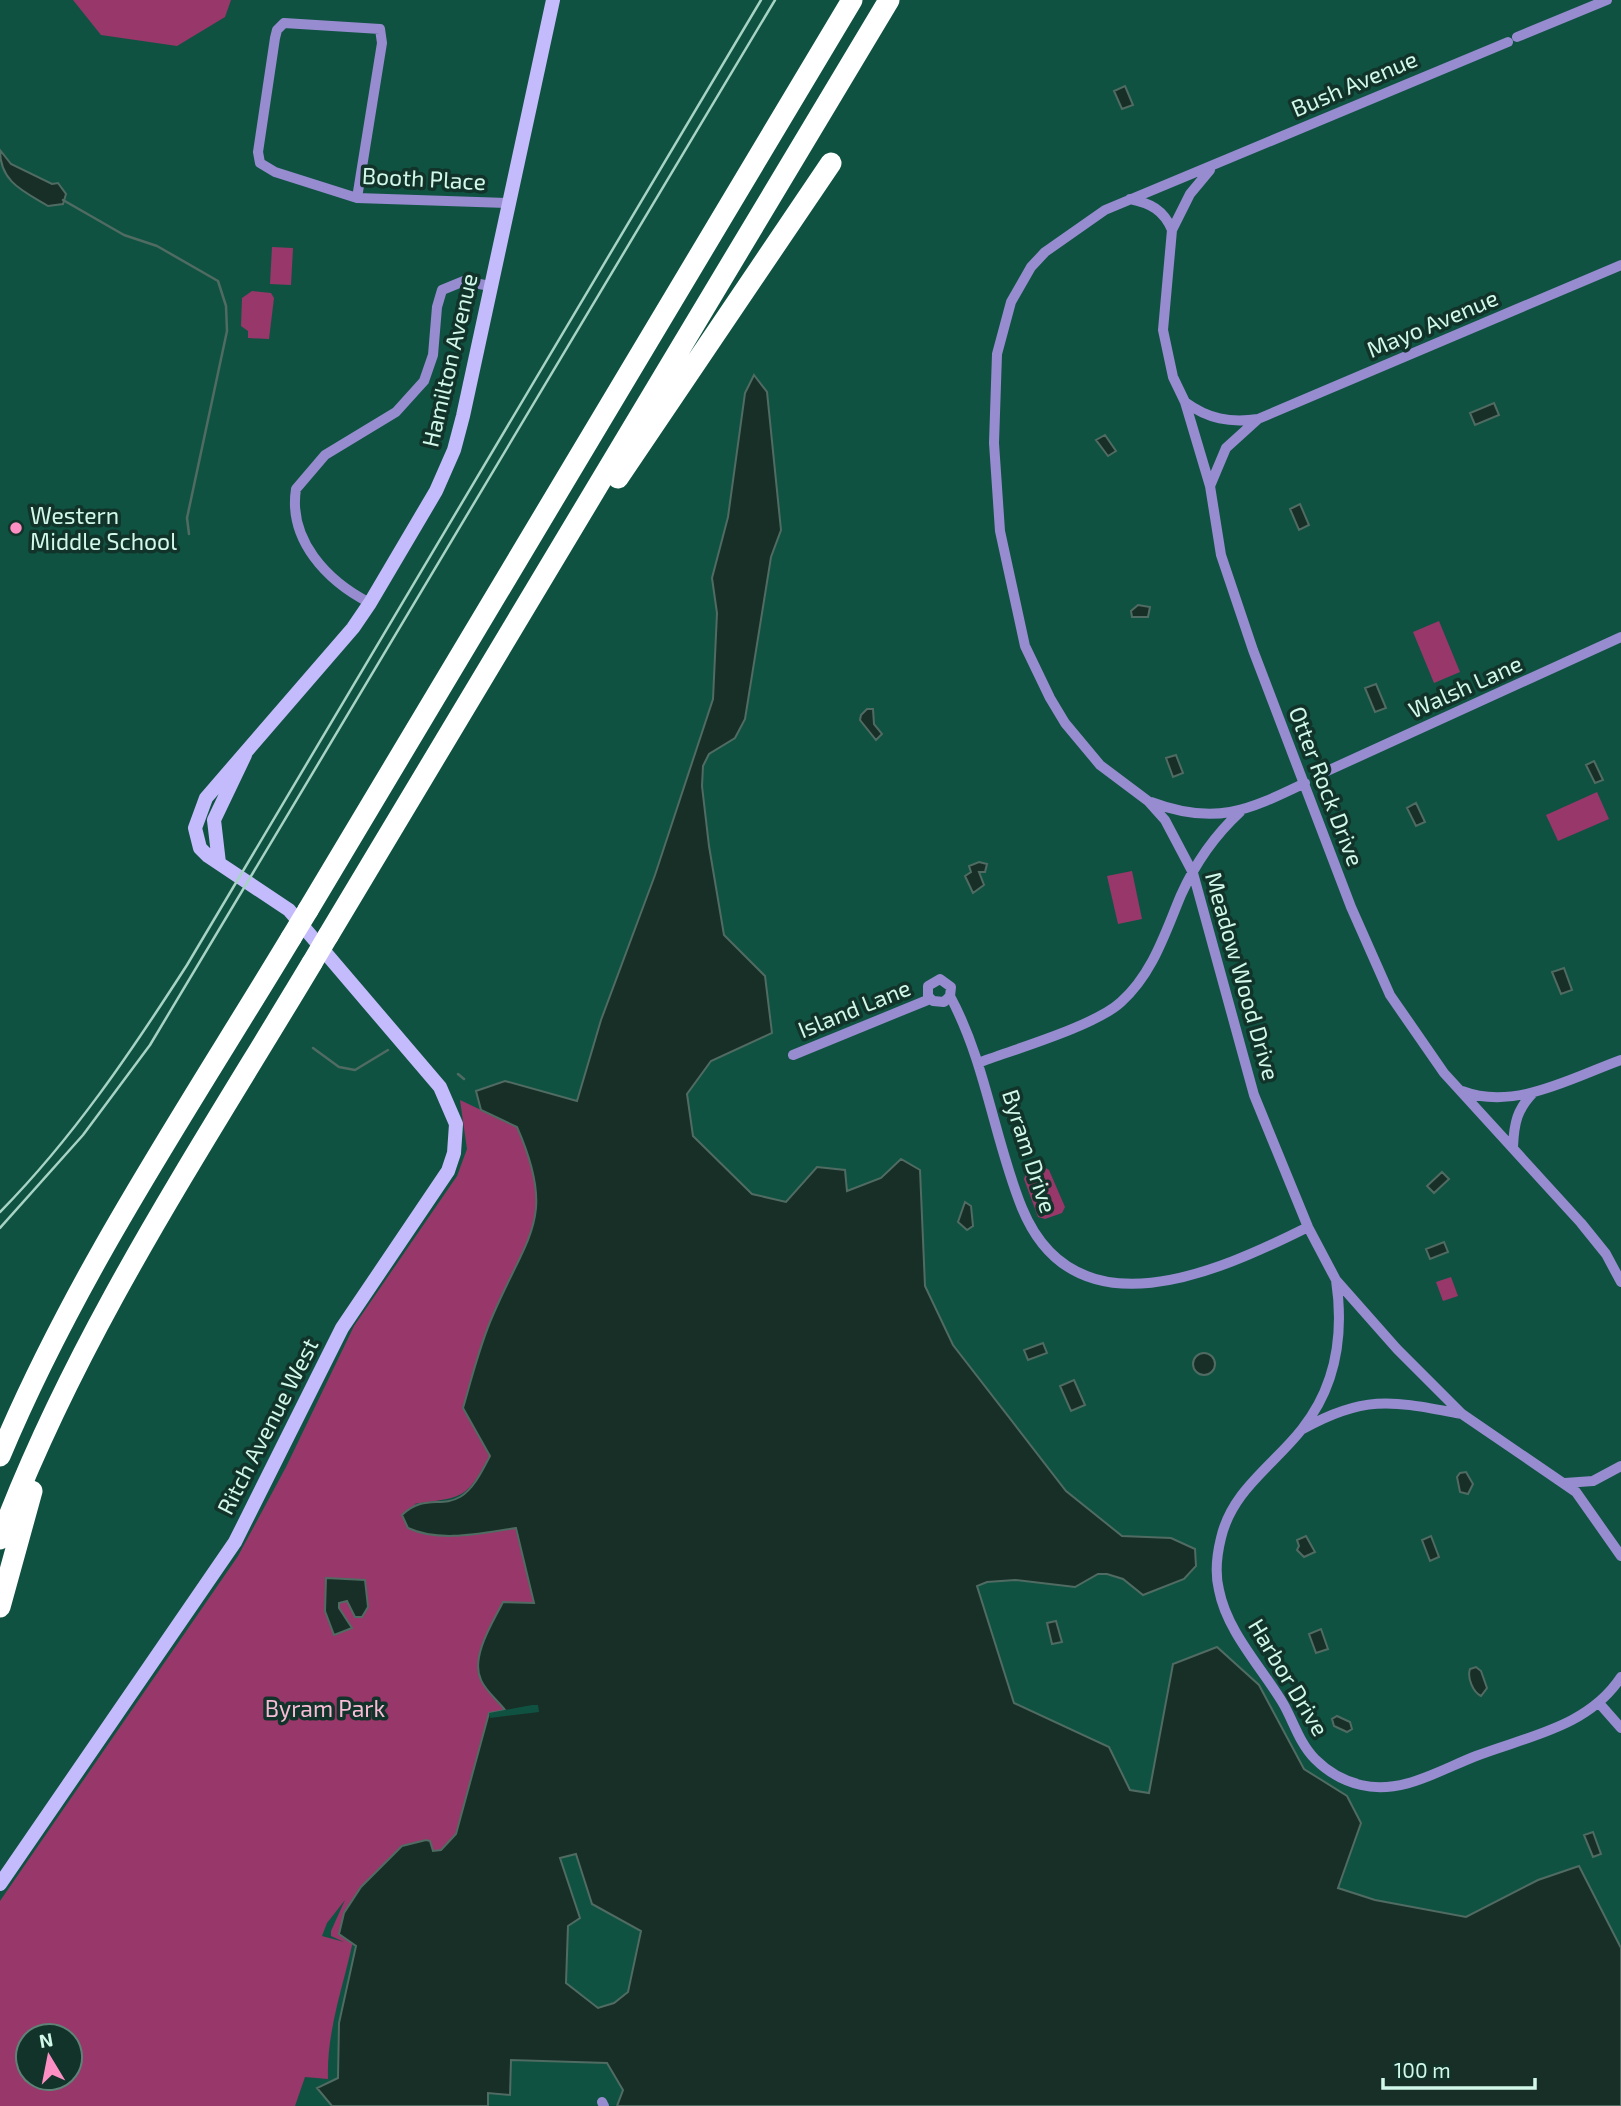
<svg xmlns="http://www.w3.org/2000/svg" width="1621" height="2106" font-family="'Exo 2',sans-serif">
<rect width="100%" height="100%" fill="#105241"/>
<path fill="#98376a" fill-rule="evenodd" d="M 73,0 L 231,0 L 225,17 L 177,46 L 101,35 Z
M 272,247 L 293,248 L 291,285 L 270,284 Z
M 252,291 L 271,293 L 274,298 L 269,339 L 248,338 L 248,331 L 241,326 L 242,298 Z
M 1439,621 L 1460,672 L 1434,683 L 1413,632 Z
M 1597,792 L 1609,819 L 1558,841 L 1546,815 Z
M 1132,871 L 1142,919 L 1118,924 L 1107,876 Z
M 460,1100 L 517,1127 C 557,1218 528,1233 493,1314 C 480,1344 472,1377 463,1407 L 490,1455 C 466,1501 462,1497 414,1504 L 486,1533 L 516,1528 L 534,1603 L 506,1710 L 489,1714 L 456,1834 L 441,1850 L 433,1851 L 430,1841 L 426,1840 L 430,1861 L 537,1788 L 358,1912 C 351,1969 326,2021 328,2079 L 305,2077 L 295,2106 L 0,2106 L 0,1901 L 238,1556 L 286,1467 L 354,1326 L 457,1176 L 467,1149 ZM 345,1900 L 331,1931 L 331,1936 L 344,1942 L 322,1936 L 327,1923 ZM 28,2036 L 70,2036 L 70,2078 L 28,2078 Z
M 1044,1167 L 1049,1170 L 1065,1207 L 1062,1213 L 1045,1219 L 1038,1217 L 1024,1179 L 1026,1174 Z
M 1451,1277 L 1458,1296 L 1443,1301 L 1436,1282 Z"/>
<path fill="#182f28" stroke="#506b62" stroke-width="2" fill-rule="evenodd" d="M 1125,86 L 1133,105 L 1122,109 L 1114,91 Z
M 0,150 L 11,164 L 52,184 L 58,183 L 66,194 L 63,204 L 48,206 C 23,191 0,182 0,150 Z
M 754,375 L 767,392 L 781,530 L 771,557 L 745,719 L 735,738 L 709,754 L 703,766 L 702,786 L 709,846 L 724,935 L 765,976 L 772,1033 L 711,1061 L 687,1094 L 693,1136 L 752,1194 L 786,1202 L 817,1167 L 845,1170 L 847,1191 L 881,1178 L 901,1159 L 920,1170 L 925,1286 L 953,1345 L 1066,1491 L 1122,1536 L 1171,1538 L 1195,1549 L 1196,1566 L 1184,1579 L 1143,1595 L 1123,1579 L 1107,1574 L 1098,1574 L 1075,1587 L 1015,1580 L 987,1582 L 977,1586 L 1014,1703 L 1109,1747 L 1130,1790 L 1149,1793 L 1173,1664 L 1217,1647 L 1259,1685 L 1304,1769 L 1347,1796 L 1361,1823 L 1338,1888 L 1375,1900 L 1466,1917 L 1538,1880 L 1579,1866 L 1621,1948 L 1621,2106 L 617,2106 L 623,2090 L 607,2063 L 511,2060 L 510,2095 L 488,2093 L 488,2106 L 332,2106 L 317,2088 L 338,2078 L 339,2023 L 356,1946 L 339,1934 L 344,1913 L 361,1887 L 402,1846 L 426,1840 L 430,1841 L 433,1851 L 441,1850 L 456,1834 L 489,1713 L 505,1710 C 498,1701 485,1690 481,1680 C 470,1657 493,1622 503,1602 L 534,1603 L 516,1528 C 482,1533 440,1543 408,1528 L 402,1515 C 424,1494 441,1508 460,1497 C 474,1489 483,1469 490,1456 L 463,1408 C 472,1377 480,1344 493,1315 C 528,1233 557,1218 517,1127 L 481,1110 L 476,1091 L 505,1081 L 577,1101 L 601,1020 L 655,875 L 713,699 L 717,613 L 712,578 L 728,517 L 745,393 ZM 576,1854 L 592,1904 L 641,1931 L 628,1992 L 614,2003 L 598,2008 L 566,1983 L 568,1926 L 580,1918 L 560,1858 Z
M 1494,403 L 1499,415 L 1475,425 L 1470,413 Z
M 1105,435 L 1116,451 L 1108,456 L 1096,440 Z
M 1300,504 L 1309,525 L 1299,530 L 1290,509 Z
M 1138,605 L 1150,607 L 1148,617 L 1132,617 L 1131,611 Z
M 1376,684 L 1386,708 L 1375,712 L 1365,688 Z
M 867,709 L 873,709 L 874,724 L 882,734 L 876,740 L 860,720 L 861,715 Z
M 1176,755 L 1183,773 L 1173,777 L 1166,758 Z
M 1594,761 L 1603,780 L 1595,783 L 1586,765 Z
M 1416,803 L 1425,822 L 1416,826 L 1407,808 Z
M 979,862 L 987,864 L 985,872 L 979,872 L 984,885 L 973,893 L 965,876 L 971,872 L 969,866 Z
M 1564,968 L 1572,990 L 1561,994 L 1552,972 Z
M 1442,1172 L 1449,1179 L 1434,1193 L 1427,1186 Z
M 965,1202 L 971,1206 L 973,1226 L 967,1230 L 958,1222 Z
M 1444,1242 L 1448,1252 L 1430,1259 L 1426,1249 Z
M 1043,1343 L 1047,1353 L 1028,1360 L 1024,1350 Z
M1193 1364a11 11 0 1 1 22 0a11 11 0 1 1-22 0Z
M 1074,1380 L 1085,1405 L 1071,1411 L 1060,1386 Z
M 1466,1472 L 1473,1484 L 1468,1494 L 1460,1492 L 1457,1477 L 1460,1473 Z
M 1306,1536 L 1315,1552 L 1304,1557 L 1297,1550 L 1299,1546 L 1297,1540 Z
M 1431,1536 L 1439,1557 L 1430,1561 L 1422,1540 Z
M 326,1578 L 365,1580 L 368,1607 L 362,1617 L 355,1617 L 347,1601 L 339,1603 L 339,1608 L 352,1628 L 334,1635 L 325,1611 Z
M 1056,1621 L 1062,1642 L 1052,1644 L 1047,1623 Z
M 1321,1629 L 1328,1649 L 1316,1653 L 1309,1634 Z
M 1476,1667 L 1481,1671 L 1487,1688 L 1481,1696 C 1473,1692 1467,1678 1470,1669 Z
M 1337,1716 L 1350,1722 L 1352,1729 L 1347,1732 L 1334,1726 L 1332,1719 Z
M 1593,1832 L 1601,1854 L 1593,1857 L 1584,1835 Z"/>
<path fill="#105241" d="M 532,1705 L 538,1705 L 539,1712 L 490,1718 L 489,1713 Z"/>
<g fill="none" stroke-linecap="round" stroke-linejoin="round">
<path stroke="#506b62" stroke-width="2.5" d="M 63,200 L 124,235 L 157,246 L 218,281 L 226,306 L 227,331 L 187,518 L 189,534
M 313,1048 L 339,1067 L 355,1070 L 388,1050
M 458,1074 L 464,1079"/>
<path stroke="#978cd0" stroke-width="10" d="M 1517,37 L 1607,0
M 1508,42 L 1105,210 L 1045,252 L 1031,267 L 1011,302 L 997,354 L 994,443 L 1000,531 L 1025,646 L 1050,698 L 1065,723 L 1100,765 L 1148,801 L 1165,820 L 1193,873 L 1254,1095 L 1308,1227 L 1336,1280 L 1397,1349 L 1462,1414 L 1576,1492 L 1621,1556
M 1210,170 L 1190,194 L 1172,230 L 1163,330 L 1173,377 L 1185,402 L 1210,486 L 1221,555 L 1253,650 L 1351,907 L 1390,995 L 1444,1073 L 1581,1223 L 1606,1254 L 1621,1282
M 357,198 L 382,43 L 380,29 L 284,23 L 277,30 L 275,38 L 258,152 L 260,163 L 275,172 L 357,198 L 507,203
M 1130,199 C 1150,203 1164,210 1172,230
M 1185,402 C 1208,419 1230,423 1258,419 L 1621,265
M 1210,486 L 1226,448 L 1258,419
M 370,603 C 327,581 288,540 296,489 L 325,455 L 396,412 L 424,381 L 433,355 L 437,307 L 442,290 L 464,281 L 490,286
M 1325,772 L 1621,637
M 1151,802 C 1215,826 1247,811 1305,783
M 950,996 L 944,1002 L 933,1001 L 928,996 L 928,986 L 940,979 L 951,987 L 950,996 C 986,1063 994,1139 1022,1208 C 1075,1337 1218,1272 1308,1227
M 793,1055 L 930,999
M 978,1063 C 1015,1049 1095,1026 1121,1002 C 1153,973 1165,933 1181,895 C 1195,864 1215,835 1240,812
M 1462,1091 C 1515,1111 1571,1078 1621,1060
M 1513,1147 C 1514,1123 1517,1109 1534,1092
M 1336,1280 C 1344,1333 1337,1385 1302,1429 C 1274,1465 1232,1490 1221,1538 C 1217,1554 1215,1574 1219,1590 C 1227,1632 1263,1669 1284,1705 C 1294,1723 1300,1744 1315,1759 C 1327,1771 1344,1781 1361,1785 C 1401,1795 1440,1770 1476,1756 C 1528,1736 1588,1727 1621,1677
M 1303,1429 C 1367,1393 1396,1402 1462,1414
M 1565,1483 L 1593,1481 L 1621,1466
M 1599,1703 L 1621,1728
M 602,2102 L 604,2106"/>
<path stroke="#c4bbfc" stroke-width="14" d="M 219,863 L 214,820 L 245,755
M 0,1884 L 235,1542 L 342,1328 L 448,1171 L 454,1153 L 456,1124 L 440,1087 L 289,910 L 208,856 L 200,848 L 195,828 L 206,798 L 353,628 L 370,603 L 436,491 L 454,450 L 463,416 L 553,0"/>
<path stroke="#fff" stroke-width="21" d="M 618,478 L 831,163
M 308,910 L 852,0
M 328,936 L 889,0
M 0,1456 C 76,1274 189,1107 291,938
M 0,1539 C 77,1334 200,1150 312,963
M 0,1607 L 32,1491"/>
<path stroke="#a6d3c4" stroke-width="2.5" d="M 0,1212 C 73,1138 131,1052 187,965 L 761,0
M 0,1228 L 83,1135 L 150,1045 L 775,0"/>
<path stroke="#fff" stroke-width="21" d="M 291,938 L 308,910
M 312,963 L 328,936"/>
</g>
<circle fill="#fc8fc3" stroke="#113329" stroke-width="2.5" cx="16" cy="528" r="7"/>
<g text-anchor="middle" dominant-baseline="central" stroke-width="7" stroke-linejoin="round" paint-order="stroke">
<g font-size="23" fill="#d2f8ea" stroke="#113329">
<text transform="translate(1354 83) rotate(-23)">Bush Avenue</text>
<text transform="translate(424 178) rotate(3)">Booth Place</text>
<text transform="translate(1432 323) rotate(-23)">Mayo Avenue</text>
<text transform="translate(449 360) rotate(-77)">Hamilton Avenue</text>
<text transform="translate(1465 686) rotate(-24)">Walsh Lane</text>
<text transform="translate(1327 786) rotate(69)">Otter Rock Drive</text>
<text transform="translate(1243 976) rotate(74)">Meadow Wood Drive</text>
<text transform="translate(854 1008) rotate(-22)">Island Lane</text>
<text transform="translate(1030 1151) rotate(72)">Byram Drive</text>
<text transform="translate(267 1426) rotate(-63)">Ritch Avenue West</text>
<text transform="translate(1289 1677) rotate(59)">Harbor Drive</text>
</g>
<g font-size="23" fill="#d2f8ea" stroke="#113329" text-anchor="start">
<text x="30" y="515">Western<tspan x="30" dy="26">Middle School</tspan></text>
</g>
<g font-size="23" fill="#f8bcd7" stroke="#113329">
<text x="325" y="1708">Byram Park</text>
</g>
</g>
<g transform="translate(49 2057) rotate(350)"><circle r="33" fill="#113329" stroke="#5e8276" stroke-width="2"/>
<path d="M0-5L12 26L0 18L-12 26Z" fill="#fc8fc3"/>
<text y="-10" font-size="19" font-weight="bold" text-anchor="middle" fill="#d2f8ea">N</text>
</g>
<path d="M1383 2078v10h152v-10" fill="none" stroke="#d2f8ea" stroke-width="3.5"/>
<text x="1394" y="2078" font-size="21" fill="#d2f8ea" stroke="#113329" stroke-width="5" paint-order="stroke">100 m</text>
</svg>
